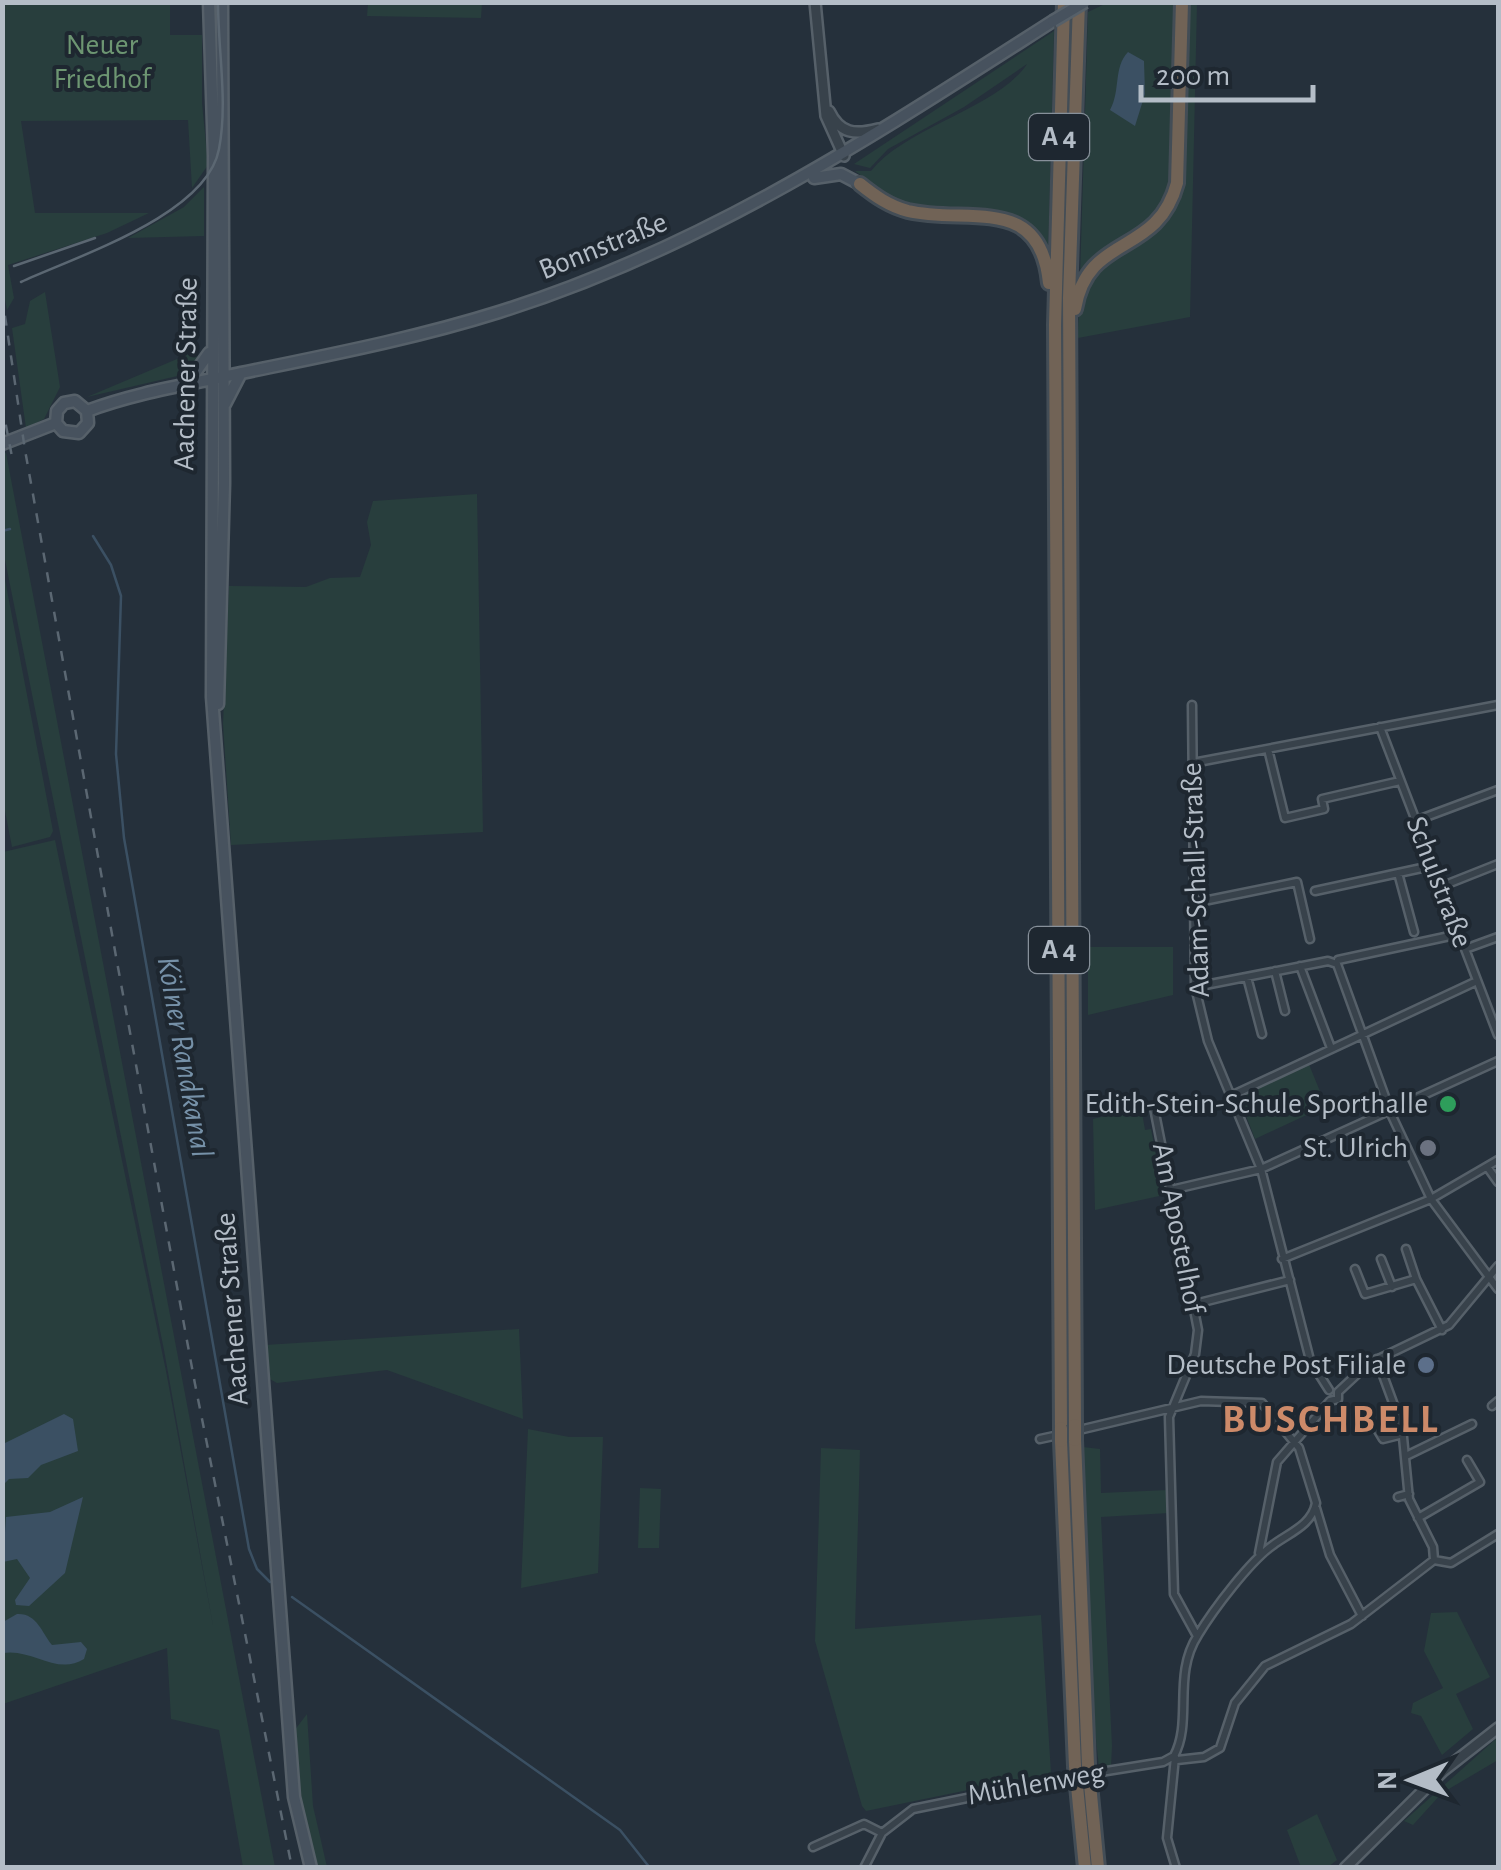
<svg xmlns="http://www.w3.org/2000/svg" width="1501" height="1870" font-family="'Alegreya Sans',sans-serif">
<rect width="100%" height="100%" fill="#25303b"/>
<path fill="#283e3d" d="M 3,2 L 170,3 L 170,35 L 202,35 L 202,103 L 208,165 L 192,188 L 188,120 L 21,121 L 35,213 L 149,213 L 107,233 L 8,265 L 14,298 L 7,310 L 2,285 Z
M 368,3 L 482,3 L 481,18 L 367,16 Z
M 1107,3 L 1177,3 L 1175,178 L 1164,212 L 1080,278 L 1088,12 Z
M 1185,3 L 1197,3 L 1190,317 L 1078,338 C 1078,318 1080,285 1094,268 C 1121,239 1160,249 1178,197 Z
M 1054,31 L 1048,259 L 1027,228 L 907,208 L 855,171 L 871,171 C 906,127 998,108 1027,64 L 964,107 L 888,149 L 870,168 L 854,164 Z
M 204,187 L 204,236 L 128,238 L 184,207 Z
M 45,292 L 60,387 L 44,419 L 26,428 L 12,328 L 25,324 L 30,301 Z
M 196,351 L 198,363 L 186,374 L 87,397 Z
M 6,453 L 275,1867 L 243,1867 L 219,1730 L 171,1719 L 167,1648 L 3,1704 L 3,852 L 55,840 L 166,1371 L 214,1631 L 164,1350 L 3,550 L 2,454 Z
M 477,494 L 483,832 L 231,845 L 223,724 L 229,586 L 306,587 L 330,578 L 360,577 L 371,545 L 367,522 L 373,501 Z
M 2,564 L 53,831 L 50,837 L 12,847 L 2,796 Z
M 1088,947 L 1173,947 L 1173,995 L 1088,1015 Z
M 1308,1062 L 1326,1106 L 1255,1139 L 1238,1095 Z
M 1141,1107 L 1145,1130 L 1151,1129 L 1164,1195 L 1095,1210 L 1093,1119 Z
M 519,1329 L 523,1419 L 387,1370 L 277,1383 L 268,1378 L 265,1345 Z
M 528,1429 L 569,1437 L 603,1437 L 598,1573 L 521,1588 Z
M 1083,1447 L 1100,1449 L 1101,1493 L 1168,1490 L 1169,1513 L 1101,1517 L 1112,1746 L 1111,1766 L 1099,1768 L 1091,1692 Z
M 821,1448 L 860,1450 L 855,1629 L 1041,1615 L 1051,1773 L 866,1811 L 862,1806 L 815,1641 Z
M 640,1488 L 661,1489 L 659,1548 L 638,1548 Z
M 1457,1612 L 1490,1677 L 1456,1694 L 1473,1729 L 1442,1755 L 1421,1716 L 1411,1713 L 1413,1703 L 1443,1688 L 1424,1651 L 1431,1613 Z
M 307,1714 L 313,1806 L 327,1867 L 315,1867 L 301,1817 L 294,1731 Z
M 1498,1737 L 1498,1760 L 1442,1793 L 1413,1825 L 1404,1821 Z
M 1317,1814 L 1337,1860 L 1328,1867 L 1301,1867 L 1287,1830 Z"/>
<path fill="#3b5063" d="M 1128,52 L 1144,61 L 1145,94 L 1135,126 L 1110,110 C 1121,90 1113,68 1128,52 Z
M 64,1414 L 73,1419 L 78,1451 L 41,1465 L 28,1478 L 9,1479 L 3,1485 L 3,1444 Z
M 83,1497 L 65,1573 L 29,1606 L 16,1605 L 15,1600 L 30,1578 L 17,1559 L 3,1562 L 6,1517 L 50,1512 Z
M 17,1614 C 37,1613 42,1633 52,1645 L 81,1642 L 87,1649 L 84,1659 C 57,1676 32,1648 3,1653 L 3,1622 Z"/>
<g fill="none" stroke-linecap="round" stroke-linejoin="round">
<path stroke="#3b5063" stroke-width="2.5" d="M 2,531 L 10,529
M 93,536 L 111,565 L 121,596 L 116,754 L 124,838 L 249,1549 L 257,1569 L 270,1582
M 292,1597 L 620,1830 L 650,1868"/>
<g stroke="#566069" stroke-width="11">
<path id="minor" d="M 1192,705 L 1195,987 L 1208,1041 L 1261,1169 L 1310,1360 L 1329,1390
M 1380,727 L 1498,1035
M 1268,749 L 1285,818 L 1324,809 L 1322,799 L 1400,781
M 1193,763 L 1498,705
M 1415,821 L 1498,790
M 1398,873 L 1414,932
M 1440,887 L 1498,864
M 1315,891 L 1431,866
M 1194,903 L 1297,882 L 1310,939
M 1465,949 L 1498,937
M 1338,960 L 1459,934
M 1300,966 L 1331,1048
M 1275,971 L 1285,1011
M 1247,977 L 1262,1034
M 1195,987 L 1328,961 L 1337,964 L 1392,1116 L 1431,1199 L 1498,1289
M 1233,1095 L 1477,981
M 1154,1108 L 1198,1330 L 1195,1354 L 1169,1417 L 1174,1594 L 1197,1636
M 1488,1168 L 1498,1182
M 1171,1190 L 1261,1169 L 1498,1061
M 1406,1249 L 1416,1279
M 1282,1259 L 1431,1199 L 1498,1160
M 1381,1259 L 1392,1287
M 1355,1269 L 1365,1294 L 1416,1279 L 1442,1330
M 1195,1304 L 1290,1280
M 1492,1406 L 1498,1401
M 1377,1429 L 1383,1439 L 1403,1434
M 1075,1431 L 1201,1401 L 1262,1403 L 1299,1448 L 1316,1503 C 1312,1525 1289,1533 1273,1545 C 1250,1561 1213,1610 1198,1635 C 1172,1675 1193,1721 1174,1756 L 1163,1762 L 1088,1774
M 1040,1439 L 1063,1434
M 1406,1456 L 1472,1424
M 1398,1497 L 1409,1494
M 1316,1508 L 1330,1555 L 1362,1616
M 1418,1518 L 1480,1482 L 1467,1460
M 1259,1553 L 1277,1462 L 1330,1401 L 1338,1399 L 1338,1392 L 1368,1364 L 1449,1325 L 1498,1266
M 1434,1560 L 1451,1563 L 1498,1534
M 1175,1757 L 1167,1838 L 1176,1868
M 1177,1760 L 1204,1757 L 1220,1748 L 1235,1703 L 1265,1666 L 1351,1624 L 1434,1560 L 1433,1547 L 1409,1499 L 1402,1427 L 1377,1359
M 813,1847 L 864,1824 L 882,1833
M 864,1868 L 882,1833 L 913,1809 L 1075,1776"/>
</g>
<g stroke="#566069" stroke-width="14">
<path id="tertiary" d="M 815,2 L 826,116 L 844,156
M 829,111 C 840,134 855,135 878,129
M 1345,1868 L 1443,1771 L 1498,1728"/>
</g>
<g stroke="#566069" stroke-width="15">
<path id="secondary" d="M 209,2 L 214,156 L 212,697 L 294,1797 L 311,1868
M 814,178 L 841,174 L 860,184
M 187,384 L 209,353
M 225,404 L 241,373
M 87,411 C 132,394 180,386 227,376 C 318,357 410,340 499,312 C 706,247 873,136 1053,21
M 56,423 L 63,431 L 79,433 L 88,423 L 87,411
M 56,423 L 57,411 L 64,403 L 75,401 L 87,411
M 2,444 L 56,423
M 218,704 L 224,483 L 222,2"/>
</g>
<g stroke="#434d56" stroke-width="18">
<path id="motorway" d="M 860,184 C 875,196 889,206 908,211 C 968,225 1040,193 1049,283
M 1075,309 C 1088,232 1157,258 1177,183 L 1182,2
M 1075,1425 L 1069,298 L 1079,2
M 1061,1428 L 1055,325 L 1064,2
M 1075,1440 L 1088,1765
M 1061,1441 L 1075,1766
M 1090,1784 L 1098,1868
M 1077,1786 L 1085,1868"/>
</g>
<use href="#minor" stroke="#38424b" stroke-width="6"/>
<use href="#tertiary" stroke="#38424b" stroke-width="9"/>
<use href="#secondary" stroke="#47525e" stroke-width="10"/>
<use href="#motorway" stroke="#716356" stroke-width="12"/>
<path stroke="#5b6772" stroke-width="2.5" d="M 14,266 L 95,238
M 21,282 C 77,256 207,215 219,149 C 228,103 218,50 218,2"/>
<path stroke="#5b6772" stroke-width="2.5" stroke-dasharray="10 10" stroke-linecap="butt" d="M 2,296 L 25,450 L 117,962 L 195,1384 L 292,1868
M 2,405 L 13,462"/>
<g stroke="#566069" stroke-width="15" stroke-linecap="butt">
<path id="secondary-bridge" d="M 1053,21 L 1085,2"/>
</g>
<g stroke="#434d56" stroke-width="18" stroke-linecap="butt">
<path id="motorway-bridge" d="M 1075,1425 L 1075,1440
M 1061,1428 L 1061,1441
M 1088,1765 L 1090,1784
M 1075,1766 L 1077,1786"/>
</g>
<use href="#secondary-bridge" stroke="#47525e" stroke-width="10"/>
<use href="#motorway-bridge" stroke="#716356" stroke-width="12"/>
</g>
<circle fill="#2e9e5b" stroke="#1e2730" stroke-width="4" cx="1448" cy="1104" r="10"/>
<circle fill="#6b7280" stroke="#1e2730" stroke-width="4" cx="1428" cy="1148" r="10"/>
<circle fill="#5c6f8a" stroke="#1e2730" stroke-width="4" cx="1426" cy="1365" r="10"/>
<g text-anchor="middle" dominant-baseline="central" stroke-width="8" stroke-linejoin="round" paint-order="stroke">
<g fill="#1e2730" stroke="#87909a" stroke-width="2.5">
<rect x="1029" y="114" width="60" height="46" rx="8"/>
<rect x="1029" y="927" width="60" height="46" rx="8"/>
</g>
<g font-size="28" font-weight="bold" fill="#b4bdc7">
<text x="1059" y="137">A 4</text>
<text x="1059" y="950">A 4</text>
</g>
<g font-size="30" fill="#6d9672" stroke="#1e2730">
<text x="102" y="45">Neuer<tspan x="102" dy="34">Friedhof</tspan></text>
</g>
<g font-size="30" fill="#b4bdc7" stroke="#1e2730">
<text transform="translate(603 246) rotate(-22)">Bonnstraße</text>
<text transform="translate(186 374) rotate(-89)">Aachener Straße</text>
<text transform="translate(1196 880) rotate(-92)">Adam-Schall-Straße</text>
<text transform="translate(1439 882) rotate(69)">Schulstraße</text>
<text transform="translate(1178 1228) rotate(79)">Am Apostelhof</text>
<text transform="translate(232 1309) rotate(-94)">Aachener Straße</text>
<text transform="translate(1036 1784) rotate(-10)">Mühlenweg</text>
</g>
<g font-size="30" fill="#b4bdc7" stroke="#1e2730" text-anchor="end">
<text x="1428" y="1104">Edith-Stein-Schule Sporthalle</text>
<text x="1408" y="1148">St. Ulrich</text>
<text x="1406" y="1365">Deutsche Post Filiale</text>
</g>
<g font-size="32" font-style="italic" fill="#7691a8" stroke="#1e2730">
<text transform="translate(185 1057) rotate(80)">Kölner Randkanal</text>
</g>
<g font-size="40" font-weight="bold" letter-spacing="2.5" fill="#cd8a69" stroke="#1e2730">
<text x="1331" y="1420">BUSCHBELL</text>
</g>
</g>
<rect width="1501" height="1870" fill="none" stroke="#b4bdc7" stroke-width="10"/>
<g transform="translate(1411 1780) rotate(269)" stroke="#1e2730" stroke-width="8" paint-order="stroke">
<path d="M0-8L18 38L0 25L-18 38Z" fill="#b4bdc7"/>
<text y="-15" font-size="28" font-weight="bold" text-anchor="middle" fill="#b4bdc7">N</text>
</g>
<path d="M1141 85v15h172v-15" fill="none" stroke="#b4bdc7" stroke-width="5"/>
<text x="1156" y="85" font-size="30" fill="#b4bdc7" stroke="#1e2730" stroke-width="8" paint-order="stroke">200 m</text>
</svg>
